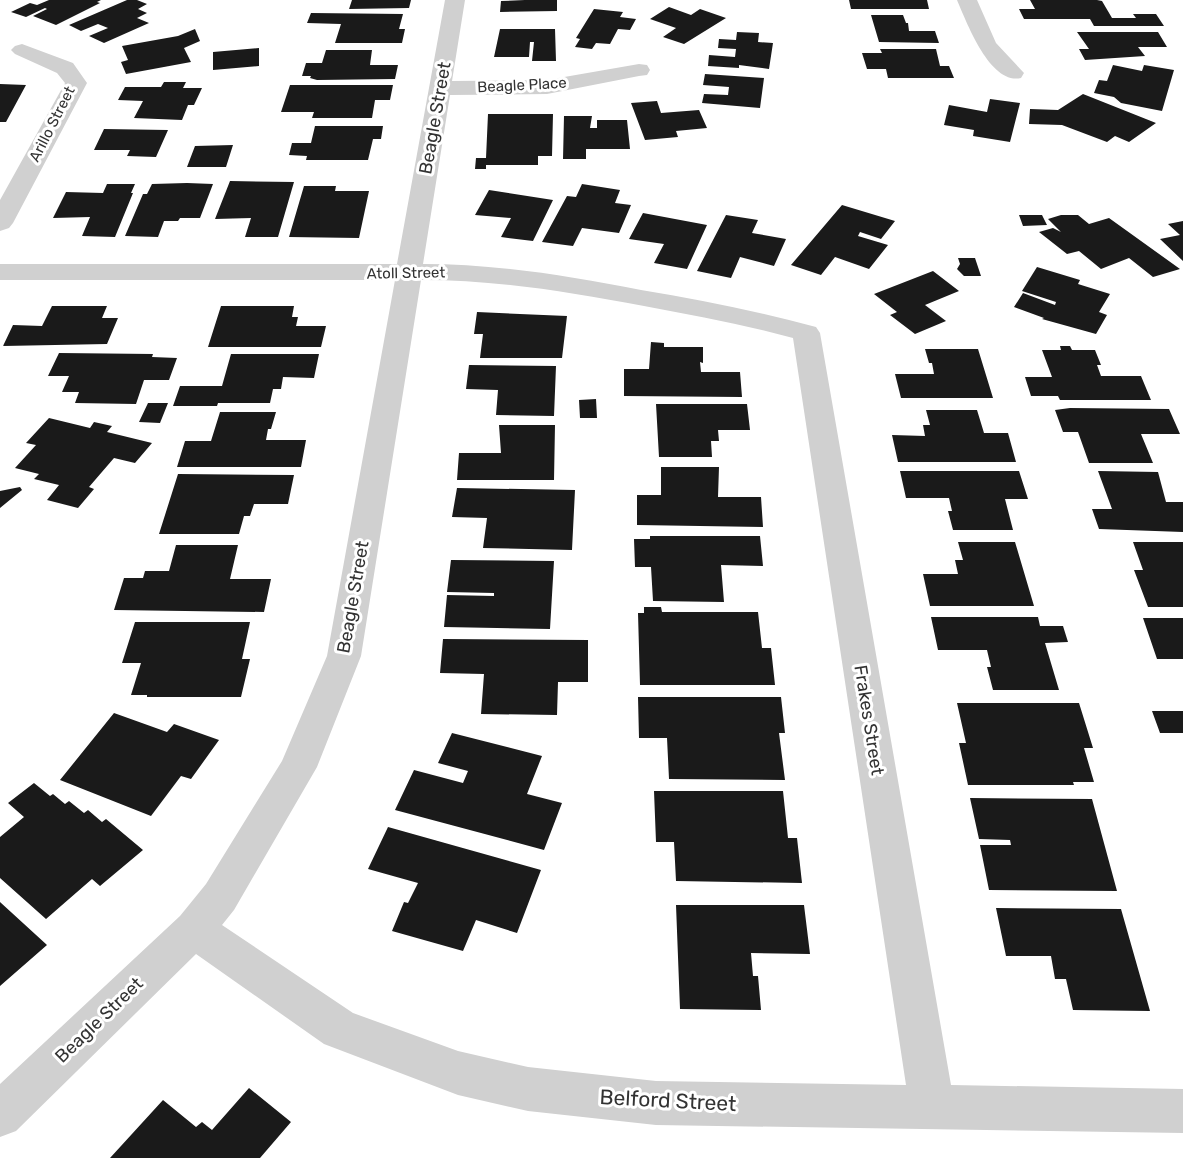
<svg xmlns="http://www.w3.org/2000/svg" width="1183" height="1158" font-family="Rubik,sans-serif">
<rect width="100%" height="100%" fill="#fff"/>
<path fill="#1a1a1a" d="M 49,0 L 101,0 L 97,2 L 100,3 L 56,25 L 33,16 L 47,9 L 45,8 L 26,17 L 11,12 L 30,3 L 37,5 Z
M 127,0 L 137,0 L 147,4 L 138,9 L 147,13 L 137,18 L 149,23 L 104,43 L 89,36 L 108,28 L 98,24 L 81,31 L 69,25 Z
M 352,0 L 411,0 L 409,8 L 349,9 Z
M 525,0 L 557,0 L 557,11 L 500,12 L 501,1 Z
M 849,0 L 927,0 L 929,9 L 851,9 Z
M 1030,0 L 1097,0 L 1102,1 L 1112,18 L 1136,18 L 1133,14 L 1156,14 L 1164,26 L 1094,26 L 1090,19 L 1024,19 L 1019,9 L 1035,9 Z
M 669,7 L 691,15 L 700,9 L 726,18 L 684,44 L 663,37 L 676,28 L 650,19 Z
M 594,9 L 623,12 L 620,17 L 636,19 L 630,30 L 618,29 L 610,44 L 596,43 L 592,49 L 575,47 L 580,39 L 576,38 Z
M 311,13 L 403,14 L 399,29 L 405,29 L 402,43 L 335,43 L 341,24 L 307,23 Z
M 871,15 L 903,15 L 906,23 L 908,23 L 909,31 L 935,31 L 939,43 L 879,42 Z
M 195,29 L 200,41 L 184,48 L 191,62 L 126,74 L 121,62 L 128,60 L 122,46 L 178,36 Z
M 500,29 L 555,29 L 556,61 L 532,61 L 534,42 L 530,42 L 529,57 L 494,57 Z
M 737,32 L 759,33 L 758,42 L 773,43 L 769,69 L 739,65 L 739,68 L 708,66 L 709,55 L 735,57 L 736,49 L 718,48 L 719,39 L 736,40 Z
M 1077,32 L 1158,32 L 1167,47 L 1138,47 L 1145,56 L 1085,60 L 1079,49 L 1089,49 Z
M 259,48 L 259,66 L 213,70 L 213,52 Z
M 880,49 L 936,49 L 940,66 L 949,66 L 954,78 L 888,78 L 886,69 L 867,69 L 862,53 L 882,53 Z
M 326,50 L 372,50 L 370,65 L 398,65 L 395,79 L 317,80 L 310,78 L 311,76 L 302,76 L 306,63 L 322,63 Z
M 1113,65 L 1142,71 L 1144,65 L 1174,70 L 1162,111 L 1121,103 L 1114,97 L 1094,93 L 1099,80 L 1107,81 Z
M 705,74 L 764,78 L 760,108 L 702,103 L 704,94 L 728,95 L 729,87 L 703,85 Z
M 164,82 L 186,82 L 183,88 L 202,88 L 194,105 L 188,105 L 182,120 L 134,118 L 143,101 L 118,100 L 125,87 L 161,87 Z
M 0,84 L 26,85 L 6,122 L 0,122 Z
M 290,85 L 393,85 L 390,100 L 375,100 L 372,118 L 312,118 L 314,112 L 281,112 Z
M 1083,94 L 1156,123 L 1129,142 L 1115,136 L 1107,142 L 1062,125 L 1029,124 L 1030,109 L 1058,110 Z
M 990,99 L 1020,103 L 1010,142 L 973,136 L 974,130 L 944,125 L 949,105 L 987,112 Z
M 657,101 L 661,113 L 699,110 L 707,128 L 676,131 L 678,137 L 645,140 L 631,103 Z
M 488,114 L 553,114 L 552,156 L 538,156 L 538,165 L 486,165 L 486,169 L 475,169 L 476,158 L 486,158 Z
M 564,116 L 592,116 L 590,128 L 597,128 L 597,120 L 627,120 L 630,149 L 586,149 L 586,159 L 563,159 Z
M 315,126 L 383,126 L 381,139 L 373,139 L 368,160 L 306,160 L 307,156 L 289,155 L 292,143 L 311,143 Z
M 104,129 L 168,130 L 156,157 L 127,156 L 130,150 L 94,150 Z
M 233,145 L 226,167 L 187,167 L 195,146 Z
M 230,181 L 294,182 L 278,237 L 245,237 L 251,218 L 215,219 Z
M 187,183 L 213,184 L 200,218 L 180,218 L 178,221 L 164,221 L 158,237 L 125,236 L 143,194 L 147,194 L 152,184 Z
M 107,184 L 135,184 L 131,193 L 133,193 L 115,237 L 82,236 L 90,217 L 53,218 L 66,192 L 103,193 Z
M 582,184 L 620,190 L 615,203 L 631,205 L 619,233 L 582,228 L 573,246 L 542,242 L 567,196 L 576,197 Z
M 304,186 L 336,186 L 335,191 L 369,191 L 359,238 L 289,237 Z
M 489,190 L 553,200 L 533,241 L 501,237 L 511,218 L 475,215 Z
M 842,205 L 895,221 L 881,239 L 860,232 L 858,236 L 888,245 L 869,269 L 835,257 L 821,275 L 791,265 Z
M 643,213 L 707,225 L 687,269 L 654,263 L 664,244 L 629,239 Z
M 726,215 L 758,220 L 752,233 L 786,239 L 774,266 L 740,257 L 731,278 L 697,271 Z
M 1019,215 L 1042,215 L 1047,225 L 1023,226 Z
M 1061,215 L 1078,215 L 1089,224 L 1109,218 L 1180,269 L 1153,277 L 1129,258 L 1101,269 L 1079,251 L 1067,254 L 1039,232 L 1053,228 L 1061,232 L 1048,219 Z
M 1183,221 L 1183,261 L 1160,239 L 1180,235 L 1168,224 Z
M 958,258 L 975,258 L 981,276 L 964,276 L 957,269 L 960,264 Z
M 1037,267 L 1080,280 L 1078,284 L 1110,294 L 1099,312 L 1107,315 L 1096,334 L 1042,319 L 1044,318 L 1014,307 L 1023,293 L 1055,305 L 1056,302 L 1022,291 Z
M 933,271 L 959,291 L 925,305 L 946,321 L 915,334 L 890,315 L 897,312 L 874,294 Z
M 52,306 L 107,306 L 102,318 L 118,318 L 107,344 L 3,346 L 13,325 L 42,326 Z
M 221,306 L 294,306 L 292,317 L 298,317 L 296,326 L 326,326 L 321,347 L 208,347 Z
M 477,312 L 567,316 L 562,358 L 480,358 L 483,334 L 474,334 Z
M 651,342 L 664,343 L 664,347 L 703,347 L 703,363 L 700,362 L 701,372 L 740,372 L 742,397 L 624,396 L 624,369 L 649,369 Z
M 1060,346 L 1070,346 L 1072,350 L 1095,350 L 1101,365 L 1097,365 L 1101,376 L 1141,376 L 1151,400 L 1060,400 L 1058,396 L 1031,396 L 1025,377 L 1052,377 L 1042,350 L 1061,350 Z
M 925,349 L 978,349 L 993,398 L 901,398 L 895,374 L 934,374 L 932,363 L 929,363 Z
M 59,353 L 153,354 L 152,357 L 177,358 L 169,380 L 144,380 L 136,404 L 75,403 L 79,392 L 62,392 L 69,376 L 48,376 Z
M 231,354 L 319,354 L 314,378 L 283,377 L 281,389 L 273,389 L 270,403 L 218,403 L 217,406 L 173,406 L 180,386 L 222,386 Z
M 469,365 L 556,366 L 554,416 L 496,415 L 498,390 L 466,389 Z
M 596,399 L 597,418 L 580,418 L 579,400 Z
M 148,403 L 168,403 L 160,423 L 139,422 Z
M 656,404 L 747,404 L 750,430 L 718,430 L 719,441 L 711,441 L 712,457 L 659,457 Z
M 1070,408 L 1169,409 L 1180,434 L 1141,434 L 1153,463 L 1089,463 L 1078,432 L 1063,432 L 1055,410 Z
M 926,410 L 977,410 L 984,433 L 1008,433 L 1016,462 L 898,462 L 892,435 L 925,436 L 923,425 L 930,425 Z
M 220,412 L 276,412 L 271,429 L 268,429 L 266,440 L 306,440 L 301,467 L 177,467 L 185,441 L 211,441 Z
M 49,418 L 90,428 L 94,422 L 112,426 L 107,432 L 152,443 L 135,463 L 114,458 L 89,487 L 94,489 L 78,508 L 47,500 L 59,485 L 34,479 L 39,474 L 15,468 L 36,445 L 26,443 Z
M 499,425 L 555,425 L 554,480 L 457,480 L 459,453 L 501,453 Z
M 661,467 L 719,467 L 718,497 L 761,497 L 763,527 L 637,525 L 637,495 L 661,495 Z
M 900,471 L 1019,471 L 1028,499 L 1005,499 L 1013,530 L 953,530 L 948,511 L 952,511 L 949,498 L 906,498 Z
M 1098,471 L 1158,472 L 1166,502 L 1183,502 L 1183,532 L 1099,529 L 1092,509 L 1112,509 Z
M 178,474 L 294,475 L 288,504 L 254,504 L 250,516 L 244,516 L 239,534 L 159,534 Z
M 20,487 L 22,490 L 0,508 L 0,491 Z
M 457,488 L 575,490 L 572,550 L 483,548 L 487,518 L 452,517 Z
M 650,536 L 760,536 L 763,566 L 721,565 L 724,602 L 653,601 L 651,567 L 635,567 L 634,539 L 650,539 Z
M 958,542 L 1015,542 L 1034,606 L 930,606 L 923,574 L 958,574 L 955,560 L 963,560 Z
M 1133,542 L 1183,542 L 1183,607 L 1148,607 L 1134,570 L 1143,570 Z
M 176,545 L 238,545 L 230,579 L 271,579 L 264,612 L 114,610 L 124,578 L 143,578 L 145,571 L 169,571 Z
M 451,560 L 554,561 L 550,629 L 444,627 L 447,595 L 494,596 L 494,593 L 447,592 Z
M 644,607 L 661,607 L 662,612 L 758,612 L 762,648 L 771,648 L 775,685 L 640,685 L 638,613 L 644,613 Z
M 931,617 L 1038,617 L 1040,626 L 1063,626 L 1068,642 L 1045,643 L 1059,690 L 993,690 L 987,667 L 991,667 L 987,650 L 938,650 Z
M 1143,618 L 1183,618 L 1183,659 L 1157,659 Z
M 135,622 L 250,622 L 242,659 L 250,659 L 241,697 L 147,697 L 147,695 L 131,695 L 141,663 L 122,663 Z
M 443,639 L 588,640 L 588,682 L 558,682 L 557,715 L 481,714 L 484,674 L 440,673 Z
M 638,697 L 781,697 L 785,733 L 779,733 L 785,780 L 669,779 L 667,738 L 639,738 Z
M 957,703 L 1079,703 L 1093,748 L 1084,748 L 1094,782 L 1073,782 L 1074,785 L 968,785 L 959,743 L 966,743 Z
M 1152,711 L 1183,711 L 1183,733 L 1160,733 Z
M 114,713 L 167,732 L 174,724 L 219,740 L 191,779 L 181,776 L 151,816 L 60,780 Z
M 452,733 L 542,756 L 527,794 L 562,803 L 544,850 L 395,810 L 414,770 L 463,783 L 468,771 L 438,763 Z
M 34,783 L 50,796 L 53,794 L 65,804 L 69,801 L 84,813 L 88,810 L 102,822 L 106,819 L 143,850 L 100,886 L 92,879 L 46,919 L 0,878 L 0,837 L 24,817 L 8,803 Z
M 654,791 L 783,791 L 788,838 L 797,838 L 802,883 L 676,881 L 674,842 L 656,842 Z
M 970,798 L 1092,799 L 1117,891 L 989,890 L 980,845 L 1011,845 L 1010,840 L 979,839 Z
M 388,827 L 541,870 L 517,933 L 476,920 L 463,951 L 392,931 L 404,902 L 408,903 L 418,883 L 368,869 Z
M 0,902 L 47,945 L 0,986 Z
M 676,905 L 804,905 L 810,954 L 751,953 L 753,976 L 758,976 L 761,1010 L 680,1009 Z
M 996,908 L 1121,909 L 1150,1011 L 1073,1010 L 1066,979 L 1055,979 L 1051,956 L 1006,956 Z
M 249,1088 L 291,1122 L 260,1158 L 110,1158 L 163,1100 L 196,1127 L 202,1122 L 212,1130 Z"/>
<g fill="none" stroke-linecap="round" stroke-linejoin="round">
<path fill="#d0d0d0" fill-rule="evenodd" d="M 445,0 L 465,0 L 452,81 L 547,80 L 639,64 L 647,65 L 650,70 L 647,75 L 639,76 L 547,94 L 450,95 L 423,264 C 497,264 569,276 641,290 C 700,300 758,311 816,327 L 820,333 L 951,1085 L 1183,1089 L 1183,1133 L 656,1125 L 528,1111 L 458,1095 L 324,1044 L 196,954 L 16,1131 L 0,1137 L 0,1084 L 180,916 L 206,884 L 282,761 L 327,656 L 395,280 L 0,280 L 0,264 L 397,264 ZM 421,280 C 499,280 568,292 644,306 C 694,316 744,324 793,338 L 906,1085 L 656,1081 L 528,1067 L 458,1051 L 353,1013 L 222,925 L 234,910 L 317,767 L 361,656 Z
M 957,0 L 977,0 L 996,43 L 1024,73 L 1021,78 C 990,85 967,23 957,0 Z
M 22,44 L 73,63 L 87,83 L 13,223 L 9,228 L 0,231 L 0,200 L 65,83 L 57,73 L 15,54 L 11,50 L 15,46 Z"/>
</g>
<g text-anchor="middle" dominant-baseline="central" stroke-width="6" stroke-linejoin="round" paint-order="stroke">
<g font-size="15" fill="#333" stroke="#fff">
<text transform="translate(522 85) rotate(-3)">Beagle Place</text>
<text transform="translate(52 124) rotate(-63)">Arillo Street</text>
<text transform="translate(406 273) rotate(-1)">Atoll Street</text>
</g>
<g font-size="18" fill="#333" stroke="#fff">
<text transform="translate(435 118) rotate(-80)">Beagle Street</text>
<text transform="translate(353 597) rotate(-80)">Beagle Street</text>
<text transform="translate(869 720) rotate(81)">Frakes Street</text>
<text transform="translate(99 1020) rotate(-44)">Beagle Street</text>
</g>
<g font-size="21" fill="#333" stroke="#fff">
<text transform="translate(668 1100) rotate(3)">Belford Street</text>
</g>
</g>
</svg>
